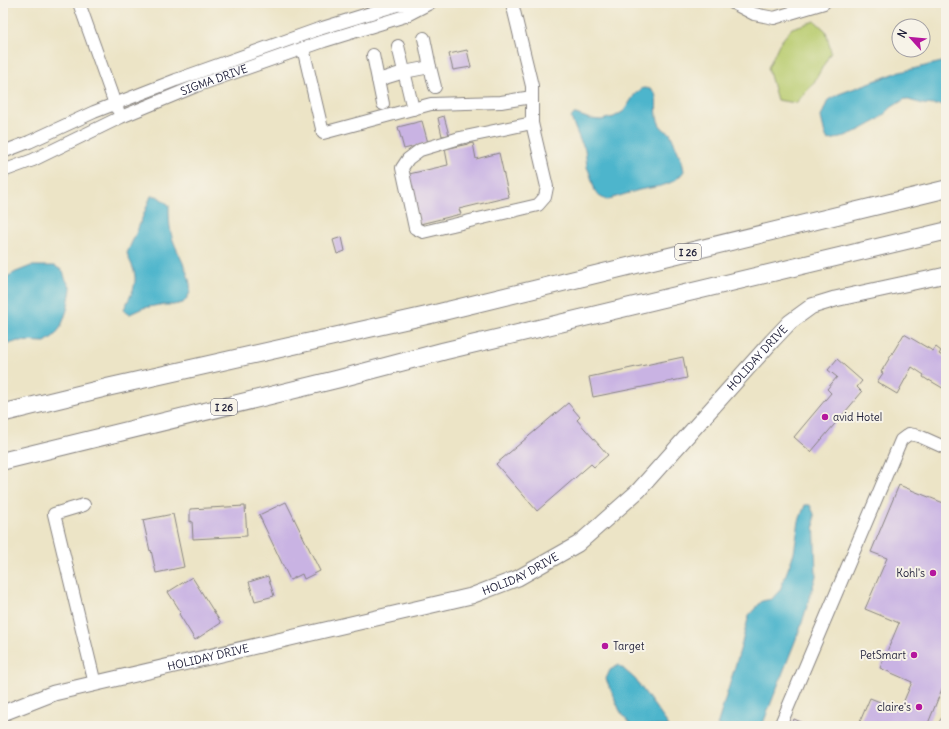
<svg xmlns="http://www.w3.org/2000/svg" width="949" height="729" font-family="Delius,sans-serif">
<rect width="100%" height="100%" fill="#f7f3e8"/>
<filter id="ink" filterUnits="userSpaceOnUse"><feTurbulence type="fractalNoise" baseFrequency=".025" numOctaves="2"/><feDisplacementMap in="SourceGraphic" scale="8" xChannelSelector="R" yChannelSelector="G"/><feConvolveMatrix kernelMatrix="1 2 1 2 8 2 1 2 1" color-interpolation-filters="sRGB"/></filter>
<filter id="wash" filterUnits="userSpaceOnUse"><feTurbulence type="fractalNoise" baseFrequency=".012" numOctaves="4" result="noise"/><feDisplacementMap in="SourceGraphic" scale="16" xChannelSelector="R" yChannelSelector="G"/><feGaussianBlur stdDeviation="0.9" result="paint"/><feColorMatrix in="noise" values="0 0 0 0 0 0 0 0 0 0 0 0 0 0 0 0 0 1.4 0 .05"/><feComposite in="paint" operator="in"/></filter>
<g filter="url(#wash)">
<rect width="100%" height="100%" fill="#ece4c6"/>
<path fill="#b9cc6f" stroke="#6e7755" d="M 815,21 L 826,31 L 831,52 L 813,84 L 796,103 L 777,100 L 768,68 L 779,44 L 792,28 Z"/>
<path fill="#4db5cc" stroke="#386c84" d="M 946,61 L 946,104 L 935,105 L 923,104 L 905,99 L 892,107 L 878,120 L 860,130 L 840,138 L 828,140 L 825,134 L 821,117 L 828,100 L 839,94 L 896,73 Z
M 643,88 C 670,88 643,122 670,133 L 682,161 L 684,171 C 673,187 657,186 639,190 C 628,193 617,197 606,200 L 599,196 L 595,191 L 590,174 L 587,167 L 585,149 L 580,140 L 571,118 L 574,114 L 576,114 L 590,119 L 601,120 L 614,117 L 624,111 L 635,94 Z
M 151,196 L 157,196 L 169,205 C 169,214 169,224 171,233 C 174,249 193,276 190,292 C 189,296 185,300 183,303 L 173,305 L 159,305 L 143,308 L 130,314 L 125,312 L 124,309 C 131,294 139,284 133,268 C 131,262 128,258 127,253 L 137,231 Z
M 31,266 L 55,266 L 63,271 L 65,278 L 71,289 L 67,310 L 61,327 L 54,336 L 45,342 L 18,341 L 3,346 L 3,279 L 16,272 Z
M 805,505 L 810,505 L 814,514 L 816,576 L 801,626 L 762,726 L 717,726 L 740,650 L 749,615 L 762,601 L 772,599 L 780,590 L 794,553 L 799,521 Z
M 619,665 L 635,679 L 669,726 L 631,726 L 620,711 L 606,679 L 610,670 Z"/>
<g id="blocks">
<path fill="#c9b3e3" d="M 467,50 L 471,67 L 453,70 L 449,54 Z
M 444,116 L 449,135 L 442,136 L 438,118 Z
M 422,121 L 428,143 L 404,149 L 398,127 Z
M 473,143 L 476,159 L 499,153 L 509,197 L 459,209 L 461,214 L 420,224 L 409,174 L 448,165 L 445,149 Z
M 342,237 L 345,251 L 337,254 L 333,240 Z
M 904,334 L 933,351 L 936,347 L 941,351 L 939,354 L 946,358 L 946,390 L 929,380 L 929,381 L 923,377 L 924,375 L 912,367 L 897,394 L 877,382 L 883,373 L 881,372 Z
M 683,357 L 687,378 L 593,397 L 589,377 Z
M 837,359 L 862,381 L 857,387 L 862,392 L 811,452 L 794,437 L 831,393 L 827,389 L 837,377 L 828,370 Z
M 568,403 L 580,417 L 577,420 L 608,455 L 594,467 L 591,464 L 537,511 L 496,464 Z
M 899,485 L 946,504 L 946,679 L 927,726 L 858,726 L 870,698 L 900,710 L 912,682 L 880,668 L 899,623 L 865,609 L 887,558 L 871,552 Z
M 286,502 L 320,571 L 304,579 L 302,574 L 290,580 L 259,515 Z
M 245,506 L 247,536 L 193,539 L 192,521 L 190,522 L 190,509 Z
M 173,514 L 184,567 L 156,573 L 151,550 L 150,551 L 143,520 Z
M 268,576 L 274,596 L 255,601 L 249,582 Z
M 192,577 L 221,623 L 195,640 L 179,614 L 181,612 L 168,592 Z
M 794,719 L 810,726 L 790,726 Z"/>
</g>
</g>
<g filter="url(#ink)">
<use href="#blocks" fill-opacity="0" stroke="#878380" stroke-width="1"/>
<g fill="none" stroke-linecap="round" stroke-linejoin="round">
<g stroke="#878380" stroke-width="14">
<g id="minor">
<path d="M 79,3 L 115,104 L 118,110"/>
<path d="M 512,3 L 532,86 L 532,123 L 547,187 L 545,197 L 538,205 L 423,232 L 415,228 L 402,168 L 408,159 L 420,150 L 460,138 L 532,123"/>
<path d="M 733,3 L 754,14 L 774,18 L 824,3"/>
<path d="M 424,38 L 430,67"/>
<path d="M 398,46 L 413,109"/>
<path d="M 303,48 L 323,133 L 431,104 L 501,102 L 532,97"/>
<path d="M 373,55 L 383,104"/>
<path d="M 378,80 L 404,72 L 430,67 L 435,87"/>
<path d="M 3,152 L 29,142 L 94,112 L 176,80 L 316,30 L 397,5 L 425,3"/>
<path id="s1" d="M 3,171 L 33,160 L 121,117 L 196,86 L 324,41 L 405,16 L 430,3"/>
<path d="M 84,505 L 54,514 L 95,684"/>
<path d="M 780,726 L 901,440 L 909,434 L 919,436 L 946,448"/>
<path d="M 945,726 L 946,723"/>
</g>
</g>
<g stroke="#878380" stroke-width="17">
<g id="major">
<path id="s2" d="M 3,713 L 54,693 L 471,596 L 518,578 L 578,544 L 638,491 L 772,341 L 790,322 L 812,306 L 835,299 L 946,275"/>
</g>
</g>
<g stroke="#878380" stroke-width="19">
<path id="highway" d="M 3,413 L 109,387 L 429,315 L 946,189
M 3,461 L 338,379 L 444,351 L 946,231"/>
</g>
<use href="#minor" stroke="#fff" stroke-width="12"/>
<use href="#major" stroke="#fff" stroke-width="15"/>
<use href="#highway" stroke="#fff" stroke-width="17"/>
</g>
</g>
<g fill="#b5179e" stroke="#f7f3e8" stroke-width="1.5">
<circle cx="825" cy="417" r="4"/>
<circle cx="933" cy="573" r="4"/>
<circle cx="605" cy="646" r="4"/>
<circle cx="914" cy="655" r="4"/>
<circle cx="919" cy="707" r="4"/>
</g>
<g text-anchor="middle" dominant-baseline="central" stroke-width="4" stroke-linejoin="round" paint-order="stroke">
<g fill="#f7f3e8" stroke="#62616f" stroke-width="1">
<rect x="675" y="244" width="26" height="16" rx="3"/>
<rect x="211" y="399" width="26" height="16" rx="3"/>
</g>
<g font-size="10" font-weight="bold" fill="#22223b">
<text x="688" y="252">I 26</text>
<text x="224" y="407">I 26</text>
</g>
<g font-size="11" fill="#22223b" stroke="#f7f3e8">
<text stroke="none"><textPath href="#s1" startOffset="230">SIGMA DRIVE</textPath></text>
<text stroke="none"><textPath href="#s2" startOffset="861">HOLIDAY DRIVE</textPath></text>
<text stroke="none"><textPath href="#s2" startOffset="537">HOLIDAY DRIVE</textPath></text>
<text stroke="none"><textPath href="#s2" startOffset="213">HOLIDAY DRIVE</textPath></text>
</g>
<g font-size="11" fill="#22223b" stroke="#f7f3e8" text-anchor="end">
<text x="833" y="417" text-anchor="start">avid Hotel</text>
<text x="925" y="573">Kohl's</text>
<text x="613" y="646" text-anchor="start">Target</text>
<text x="906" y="655">PetSmart</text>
<text x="911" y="707">claire's</text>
</g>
</g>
<rect width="949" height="729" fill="none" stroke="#f7f3e8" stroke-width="16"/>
<g transform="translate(911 38) rotate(297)"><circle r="19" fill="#f7f3e8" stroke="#a29fa3"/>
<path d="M0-3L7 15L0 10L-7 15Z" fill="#b5179e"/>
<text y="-6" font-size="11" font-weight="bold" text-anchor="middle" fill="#22223b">N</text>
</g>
</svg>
